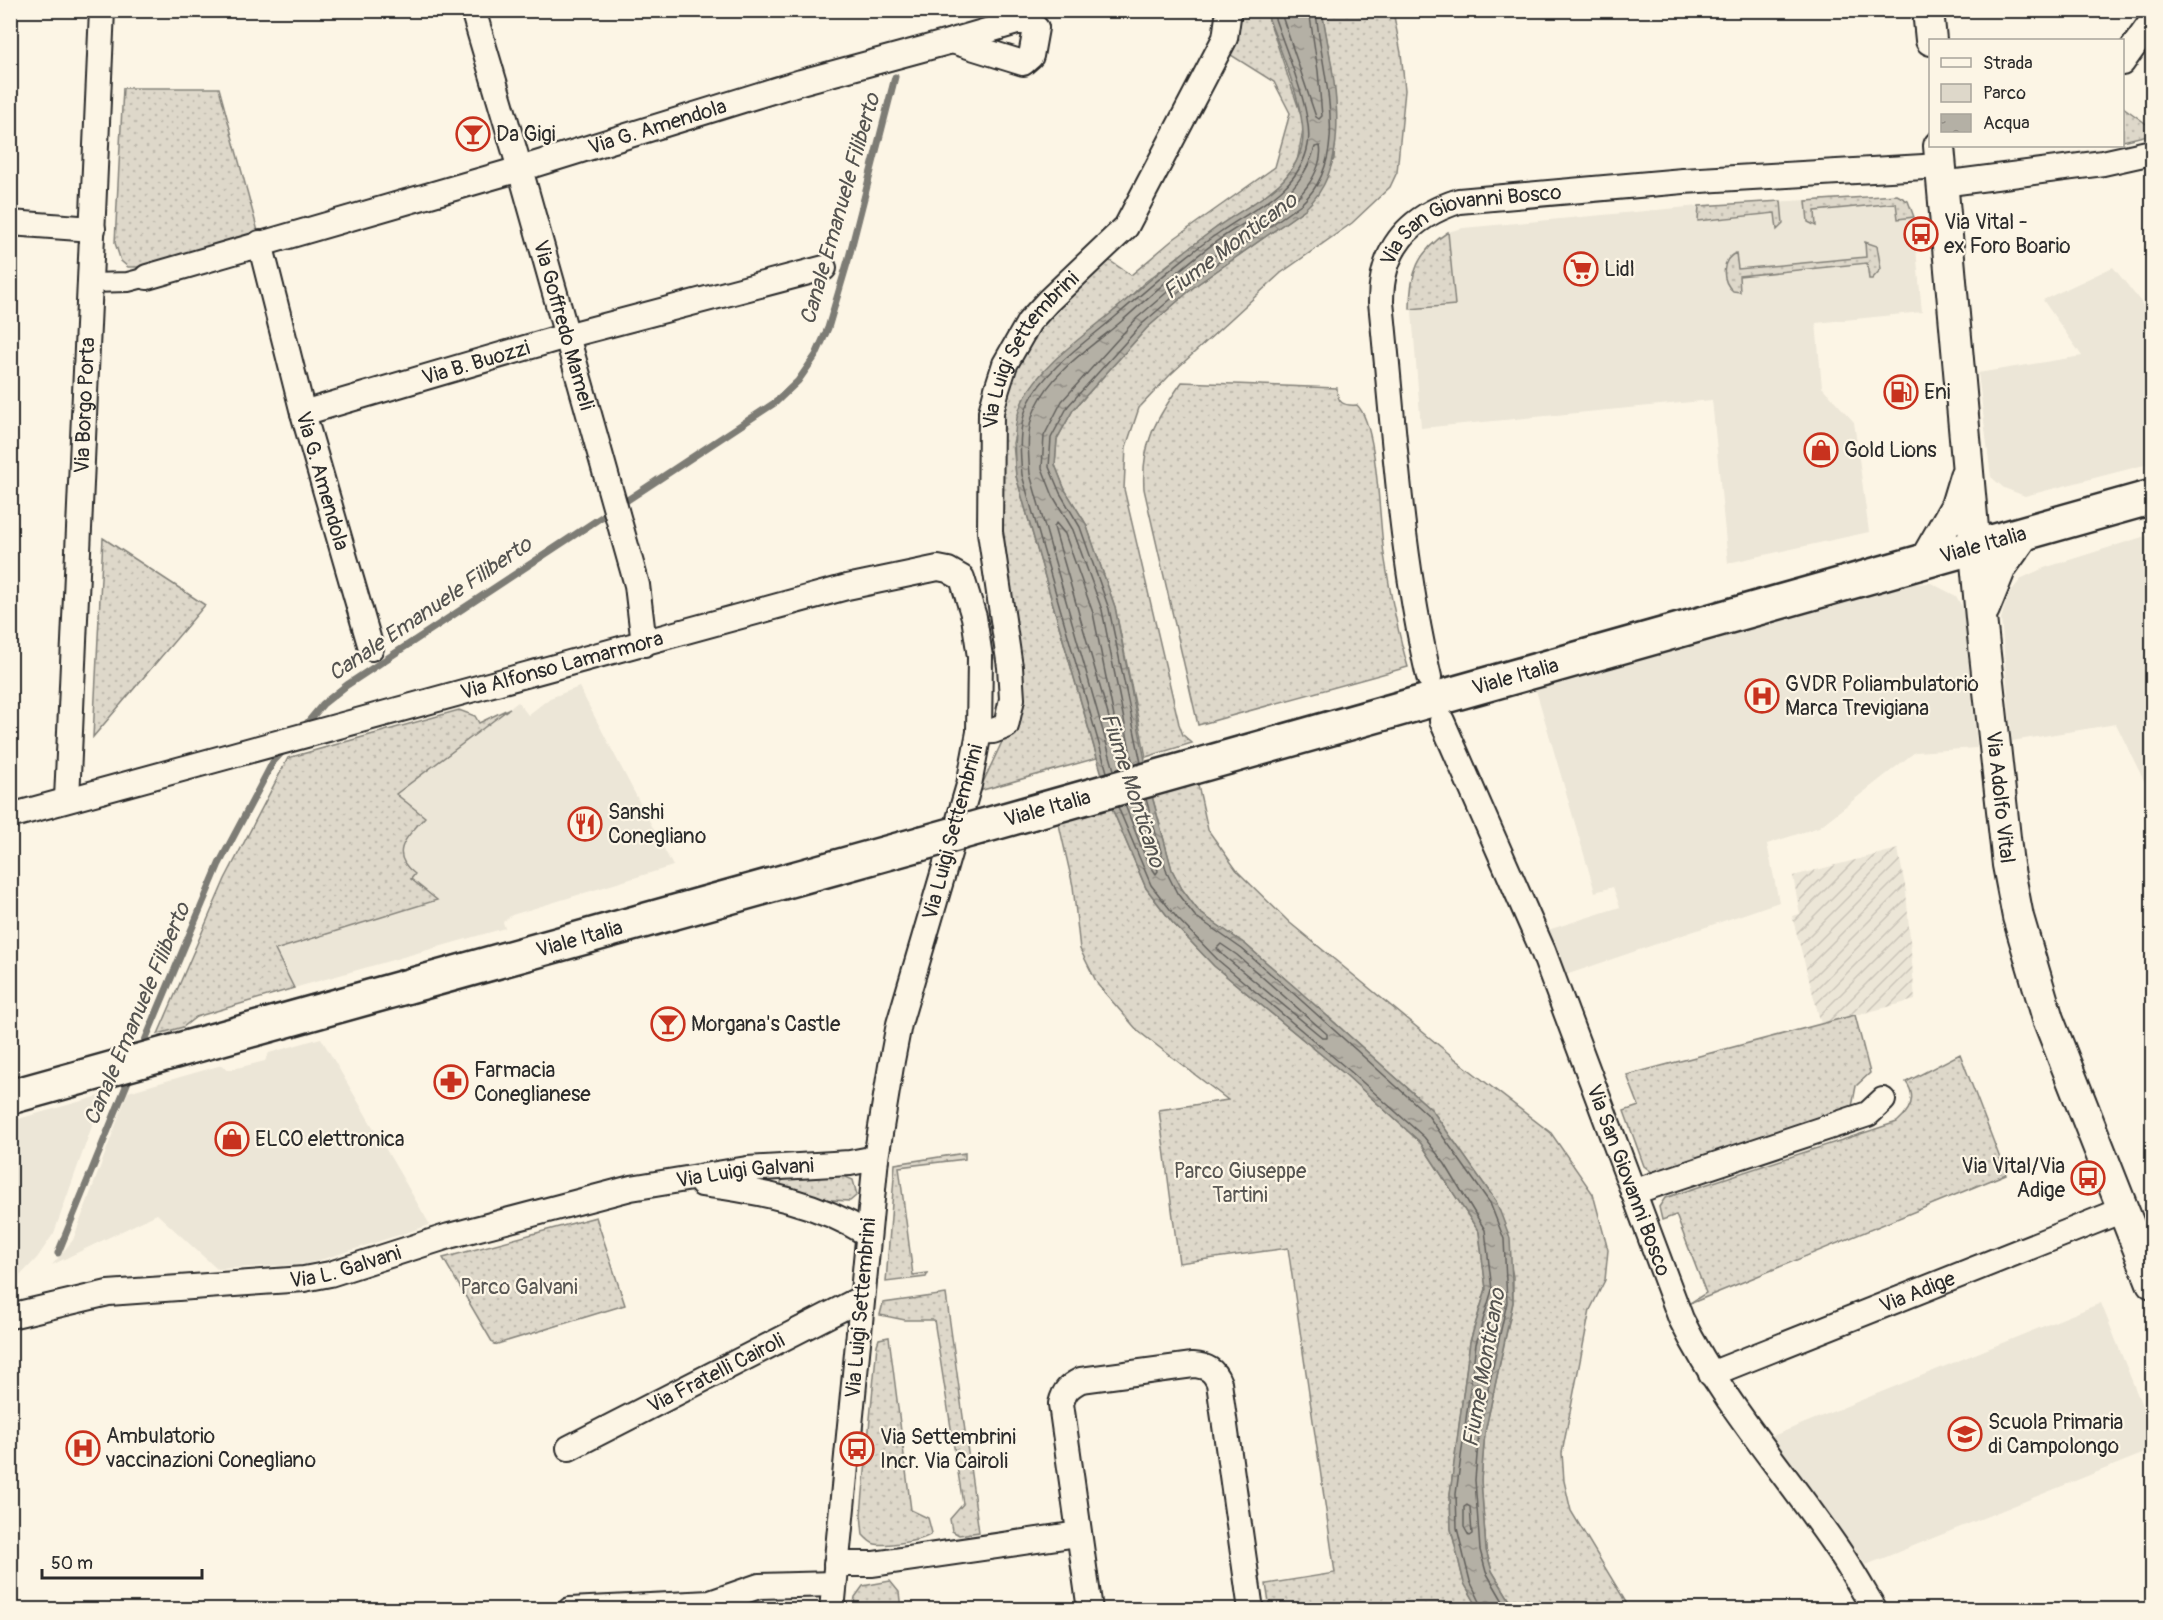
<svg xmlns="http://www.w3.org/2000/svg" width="2163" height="1620" font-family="Pangolin,sans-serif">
<defs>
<pattern id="industrial-furrows" width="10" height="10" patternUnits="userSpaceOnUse" patternTransform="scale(1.5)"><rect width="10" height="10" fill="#ece6d7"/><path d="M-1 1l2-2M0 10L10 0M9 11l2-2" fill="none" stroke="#cbc5b9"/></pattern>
<pattern id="green-dots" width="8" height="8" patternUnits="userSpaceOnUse" patternTransform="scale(1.5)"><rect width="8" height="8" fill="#ded8ca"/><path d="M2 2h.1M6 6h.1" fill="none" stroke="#bfbaae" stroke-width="1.8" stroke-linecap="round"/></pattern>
<pattern id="water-ripples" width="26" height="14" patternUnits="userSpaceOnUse" patternTransform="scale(1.5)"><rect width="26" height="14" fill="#b4b0a5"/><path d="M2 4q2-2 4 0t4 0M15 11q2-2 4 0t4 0" fill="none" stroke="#938f87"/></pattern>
</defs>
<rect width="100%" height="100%" fill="#fcf5e5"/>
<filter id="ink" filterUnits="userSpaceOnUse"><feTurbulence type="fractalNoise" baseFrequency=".0167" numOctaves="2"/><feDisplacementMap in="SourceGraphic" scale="12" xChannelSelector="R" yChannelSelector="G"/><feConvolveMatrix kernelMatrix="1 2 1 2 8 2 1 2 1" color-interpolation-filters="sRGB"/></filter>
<g filter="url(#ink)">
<path fill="#ece6d7" d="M 1897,195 L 1903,197 L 1912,207 L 1922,312 L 1816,323 L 1822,387 L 1854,422 L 1869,532 L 1728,563 L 1712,400 L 1421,428 L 1410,286 L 1416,267 L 1426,251 L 1448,232 L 1463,228 L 1699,206 Z
M 2113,267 L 2152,316 L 2152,463 L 2025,496 L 2004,488 L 1991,477 L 1978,373 L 2082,356 L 2043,300 Z
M 2152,534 L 2152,797 L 2116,724 L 2012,741 L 2001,619 L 2008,595 L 2022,578 L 2044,568 Z
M 1931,583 L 1956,596 L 1963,608 L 1977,748 L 1915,752 L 1819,827 L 1767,844 L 1779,902 L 1554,979 L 1548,930 L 1620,907 L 1613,887 L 1595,892 L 1536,690 L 1911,584 Z
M 579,687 L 673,866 L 512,915 L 503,922 L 505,928 L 294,988 L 274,950 L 436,900 L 411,879 L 402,859 L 404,841 L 396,794 L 518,702 L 528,715 L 550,698 Z
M 321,1038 L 430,1225 L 308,1264 L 217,1269 L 157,1214 L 52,1265 L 73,1240 L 128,1092 L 222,1065 L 229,1070 L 265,1061 L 269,1053 Z
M 103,1095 L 54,1233 L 37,1258 L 11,1285 L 11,1121 Z
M 2101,1303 L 2152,1431 L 2152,1450 L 1866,1565 L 1768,1438 Z"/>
<path fill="url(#industrial-furrows)" d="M 1898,849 L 1906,891 L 1915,1000 L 1821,1024 L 1792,916 L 1800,914 L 1793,876 Z"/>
<path fill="url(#green-dots)" stroke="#84827a" stroke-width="1.5" d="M 1235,11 L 1266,11 L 1304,124 L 1297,162 L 1284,180 L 1262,198 L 1217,227 L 1144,283 L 1023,401 L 1013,443 L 1016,476 L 1097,758 L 979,791 L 1007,731 L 992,451 L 1013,356 L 1104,257 L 1131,275 L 1175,238 L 1275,167 L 1290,113 L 1274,82 L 1226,52 Z
M 1322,11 L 1393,11 L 1401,53 L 1405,90 L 1397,172 L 1390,187 L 1352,223 L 1281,273 L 1171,374 L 1139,408 L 1126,447 L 1124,489 L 1179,724 L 1183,735 L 1192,743 L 1146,757 L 1115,607 L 1086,524 L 1065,490 L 1055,465 L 1057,439 L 1073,410 L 1147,328 L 1195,286 L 1305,209 L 1334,159 L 1336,127 L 1332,69 Z
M 123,88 L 219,88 L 259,235 L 146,267 L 128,267 L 121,261 L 115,243 Z
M 2123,107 L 2148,125 L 2152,124 L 2152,134 L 2123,141 Z
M 1897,195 L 1908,201 L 1914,217 L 1898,219 L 1896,203 L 1815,211 L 1816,226 L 1808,222 L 1806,201 Z
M 1781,201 L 1783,224 L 1777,230 L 1775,213 L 1698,221 L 1699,206 Z
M 1448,232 L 1455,305 L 1410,309 C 1410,274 1417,252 1448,232 Z
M 1865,242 L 1877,246 L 1881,269 L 1872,279 L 1869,279 L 1867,263 L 1739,276 L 1740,292 L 1733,291 C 1721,281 1721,259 1736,253 L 1738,269 L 1866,257 Z
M 1182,382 L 1337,388 C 1337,403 1343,406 1357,405 C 1378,425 1379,521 1384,554 C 1390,592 1397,630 1408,667 L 1198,725 L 1144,489 C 1141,443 1156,419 1182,382 Z
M 103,538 L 205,605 L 93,737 Z
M 510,708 L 396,794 L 425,817 C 408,836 387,853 415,874 L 411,879 L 437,900 L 275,950 L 294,988 L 196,1017 L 183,1027 L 158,1034 L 225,879 L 288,758 L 459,710 L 475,716 L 479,723 Z
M 1197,780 L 1208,830 L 1238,872 L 1290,923 L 1458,1061 L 1551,1133 L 1593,1194 L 1608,1250 L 1605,1280 L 1590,1310 L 1562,1453 L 1564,1481 L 1571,1511 L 1630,1609 L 1515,1609 L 1492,1571 L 1486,1550 L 1481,1480 L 1485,1432 L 1513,1303 L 1513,1276 L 1496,1201 L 1432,1110 L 1297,989 L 1245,944 L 1199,912 L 1182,889 L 1172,870 L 1152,796 Z
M 1111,806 L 1146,888 L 1172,922 L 1214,966 L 1346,1075 L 1420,1142 L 1479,1232 L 1486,1289 L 1470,1342 L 1450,1494 L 1451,1529 L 1464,1583 L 1479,1609 L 1270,1609 L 1266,1584 L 1335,1573 L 1288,1248 L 1179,1263 L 1159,1110 L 1228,1100 L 1138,1031 L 1098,985 L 1080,949 L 1073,886 L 1058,820 Z
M 1855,1015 L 1870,1073 L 1856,1086 L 1852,1107 L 1657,1171 L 1652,1172 L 1644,1166 L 1624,1111 L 1639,1106 L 1627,1075 Z
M 1960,1054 L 2006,1174 L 1687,1305 L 1706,1293 L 1676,1215 L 1662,1220 L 1659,1207 L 1665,1198 L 1897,1122 C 1910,1111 1917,1097 1906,1082 Z
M 965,1153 L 965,1159 L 899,1167 L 913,1275 L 928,1273 L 926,1277 L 886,1282 L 895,1164 Z
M 841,1175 L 853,1180 L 857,1195 L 850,1201 C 829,1201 800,1197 781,1187 L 781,1182 L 786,1177 Z
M 596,1217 L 625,1305 L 494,1345 L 443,1258 Z
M 946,1294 L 979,1532 L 959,1535 L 952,1531 L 950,1519 L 963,1504 L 934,1320 L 905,1320 L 880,1315 L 883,1303 Z
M 889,1337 L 911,1510 L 928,1518 L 932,1533 C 926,1541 885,1546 875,1544 C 870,1543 867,1539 863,1535 L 861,1514 L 877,1345 L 879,1339 Z
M 890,1581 L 899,1592 L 901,1609 L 853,1609 L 855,1597 L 863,1586 Z"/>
<path fill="url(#water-ripples)" stroke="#7d7b74" stroke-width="1.5" d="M 1266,11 L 1322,11 C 1332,72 1357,162 1305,209 L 1195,286 L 1147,328 L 1073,410 L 1057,439 L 1055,465 L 1065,490 L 1086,524 L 1115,607 L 1152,796 L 1172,870 L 1182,889 L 1199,912 L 1245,944 L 1297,989 L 1432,1110 L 1496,1201 L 1510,1238 L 1513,1302 L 1485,1432 L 1481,1480 L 1486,1550 L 1492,1571 L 1515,1609 L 1479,1609 L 1464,1583 L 1451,1529 L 1450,1494 L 1470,1342 L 1486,1289 L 1479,1232 L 1420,1142 L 1346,1075 L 1214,966 L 1172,922 L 1146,888 L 1111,806 L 1016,476 C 1014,452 1012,423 1023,400 C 1042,364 1080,339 1110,314 C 1145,284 1179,254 1216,228 C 1248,204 1293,188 1302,145 C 1309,114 1277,43 1266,11 Z"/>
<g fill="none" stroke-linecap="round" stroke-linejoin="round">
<path stroke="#62605c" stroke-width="1.5" d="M 1280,10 L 1316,117 L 1319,119 L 1322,116 L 1318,71 L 1309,10
M 1320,146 C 1325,170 1296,208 1273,212 L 1272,208 C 1293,189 1307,175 1315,147 Z
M 1056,523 L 1065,534 L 1093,613 L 1114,717 L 1112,720 L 1109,718 L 1054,527 Z
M 1141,763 L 1109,609 L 1080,527 L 1060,493 L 1049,467 L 1051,438 L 1068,406 L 1143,323 L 1192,281 L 1301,204 C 1354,156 1320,72 1316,10
M 1114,770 L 1030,474 C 1028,452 1026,427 1036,407 C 1053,370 1093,346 1123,320 C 1158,289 1221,230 1264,214 L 1266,219 L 1187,275 L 1137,318 L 1062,401 L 1044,436 L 1042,468 L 1053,496 L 1073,530 L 1102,610 L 1133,765
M 1107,772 L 1022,475 C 1020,452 1018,426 1028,404 C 1044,370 1087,341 1115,317 C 1149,288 1183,257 1220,232 C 1254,208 1300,190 1308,145 C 1314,112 1283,45 1272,10
M 1146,799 L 1167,873 L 1177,893 L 1195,916 L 1242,949 L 1293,993 L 1427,1114 L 1490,1203 L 1504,1239 L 1507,1302 L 1479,1431 L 1475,1480 L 1480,1550 L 1486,1572 L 1508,1610
M 1125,805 L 1146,859 L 1156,874 L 1158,871 L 1139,801
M 1118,807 L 1151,885 L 1177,918 L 1219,961 L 1350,1071 L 1424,1137 L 1445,1164 L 1485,1230 L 1492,1290 L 1476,1344 L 1456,1494 L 1457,1528 L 1464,1557 L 1470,1581 L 1484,1610
M 1221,944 L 1237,955 L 1327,1034 L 1327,1038 L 1323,1038 L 1224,956 L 1217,948 Z
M 1467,1505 L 1470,1507 L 1472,1534 L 1469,1536 L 1464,1527 L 1464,1507 Z"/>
<path stroke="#7d7b74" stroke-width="7" d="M 303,728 L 323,704 L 347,685 L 776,402 L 798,381 L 816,355 L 828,328 L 849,257 L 895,77
M 141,1050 L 219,864 L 273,762 L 284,750
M 58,1253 L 131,1074"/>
<g stroke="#2b2b2b" stroke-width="22">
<path id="pedestrian" d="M 90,283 L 128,282 L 147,277"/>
</g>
<g stroke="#2b2b2b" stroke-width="28">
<g id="minor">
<path id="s1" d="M 473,10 L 520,169 L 637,585 L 644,644"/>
<path d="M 1017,22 L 1029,22 L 1036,28 L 1031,56 L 1023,63 L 952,41 Z"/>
<path d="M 2122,63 L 2152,21"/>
<path d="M 1942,184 L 2103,163 L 2152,152"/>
<path d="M 10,223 L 93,229"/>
<path id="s2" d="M 260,243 L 303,413 L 371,648"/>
<path id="s3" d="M 147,277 L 520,169 L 801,82 L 952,41"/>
<path id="s4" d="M 303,413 L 566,336 L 824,268"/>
<path id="s5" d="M 1429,677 C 1400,553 1394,428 1381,302 C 1381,248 1409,217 1459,201 L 1683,181 L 1941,166"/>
<path id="s6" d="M 1442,721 L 1543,951 L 1681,1319 C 1722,1402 1784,1471 1836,1547 C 1850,1567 1862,1589 1875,1610"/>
<path id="s7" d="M 979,732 L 993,731 L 1006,726 L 1012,699 L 1010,667 L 990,532 L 991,412 L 997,389 L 1005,364 L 1029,322 L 1048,301 L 1126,227 L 1225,38 L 1229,10"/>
<path id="s8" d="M 67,799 L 102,10"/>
<path id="s9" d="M 10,816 L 847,587 L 938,568 L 948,570 L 962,578 L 974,617 L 980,657 L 979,732 L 969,785 L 899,1024 L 891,1066 L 876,1158 L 832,1610"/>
<path d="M 702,1184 C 761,1191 818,1203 868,1234"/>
<path d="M 1633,1192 L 1868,1114 L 1883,1100"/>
<path id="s10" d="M 10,1316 L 108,1293 L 304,1279 L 330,1274 L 449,1236 L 631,1188 L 747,1169 L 850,1163 L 876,1158"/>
<path id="s11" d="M 1711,1374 L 2123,1210"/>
<path id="s12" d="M 569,1448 L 862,1298"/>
<path d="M 836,1564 L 873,1564 L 1078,1534"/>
<path d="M 570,1610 L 710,1603 L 759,1586 L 834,1584"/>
<path d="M 1090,1610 L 1061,1404 C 1064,1391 1069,1386 1081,1380 L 1193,1365 C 1207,1366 1214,1370 1219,1383 L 1251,1610"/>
</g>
</g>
<g stroke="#2b2b2b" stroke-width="34">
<g id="tertiary">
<path d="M 1928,10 L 1931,40"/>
<path id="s13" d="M 1939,146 L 1981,618 L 2008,865 L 2018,917 L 2048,1019 L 2152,1283"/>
<path d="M 1925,560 L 1956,506 L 1965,476"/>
<path d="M 1984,609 L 2001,567 L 2026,532"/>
</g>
</g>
<g stroke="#2b2b2b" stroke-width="38">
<g id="primary">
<path id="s14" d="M 980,827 L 2152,497"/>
<path id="s15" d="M 10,1097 L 923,843"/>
</g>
</g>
<use href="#pedestrian" stroke="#fcf5e5" stroke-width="18"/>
<use href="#minor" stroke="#fcf5e5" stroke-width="24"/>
<use href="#tertiary" stroke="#fcf5e5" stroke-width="30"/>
<use href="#primary" stroke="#fcf5e5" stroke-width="33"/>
<g stroke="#2b2b2b" stroke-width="38" stroke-linecap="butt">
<path id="primary-bridge" d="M 923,843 L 980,827"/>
</g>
<use href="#primary-bridge" stroke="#fcf5e5" stroke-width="33"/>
</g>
</g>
<defs>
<g id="bar-ring" transform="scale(1.725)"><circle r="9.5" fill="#fcf5e5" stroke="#c8321e" stroke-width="1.5"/><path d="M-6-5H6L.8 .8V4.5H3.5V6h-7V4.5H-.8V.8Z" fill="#c8321e"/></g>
<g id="bus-ring" transform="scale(1.725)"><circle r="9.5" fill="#fcf5e5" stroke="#c8321e" stroke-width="1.5"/><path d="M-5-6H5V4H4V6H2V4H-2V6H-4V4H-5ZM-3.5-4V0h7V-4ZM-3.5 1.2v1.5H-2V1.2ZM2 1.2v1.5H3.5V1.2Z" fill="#c8321e"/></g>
<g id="supermarket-ring" transform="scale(1.725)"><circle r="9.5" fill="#fcf5e5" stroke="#c8321e" stroke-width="1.5"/><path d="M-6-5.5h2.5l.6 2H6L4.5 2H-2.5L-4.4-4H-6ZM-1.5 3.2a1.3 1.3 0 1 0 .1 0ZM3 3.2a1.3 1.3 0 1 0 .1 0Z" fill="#c8321e"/></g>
<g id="fuel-ring" transform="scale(1.725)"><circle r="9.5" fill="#fcf5e5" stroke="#c8321e" stroke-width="1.5"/><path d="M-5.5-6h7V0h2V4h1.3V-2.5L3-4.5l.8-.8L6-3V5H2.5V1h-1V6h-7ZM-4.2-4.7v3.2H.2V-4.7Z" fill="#c8321e"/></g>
<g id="shop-ring" transform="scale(1.725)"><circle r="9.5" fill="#fcf5e5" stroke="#c8321e" stroke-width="1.5"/><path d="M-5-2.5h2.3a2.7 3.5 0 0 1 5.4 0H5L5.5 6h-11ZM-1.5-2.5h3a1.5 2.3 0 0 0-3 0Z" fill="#c8321e"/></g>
<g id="hospital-ring" transform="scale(1.725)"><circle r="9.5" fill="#fcf5e5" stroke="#c8321e" stroke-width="1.5"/><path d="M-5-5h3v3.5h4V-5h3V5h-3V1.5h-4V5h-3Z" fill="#c8321e"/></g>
<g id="restaurant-ring" transform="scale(1.725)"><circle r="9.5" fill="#fcf5e5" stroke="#c8321e" stroke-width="1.5"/><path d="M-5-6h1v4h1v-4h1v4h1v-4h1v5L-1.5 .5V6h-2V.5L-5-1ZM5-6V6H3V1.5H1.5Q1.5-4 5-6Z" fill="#c8321e"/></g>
<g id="pharmacy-ring" transform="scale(1.725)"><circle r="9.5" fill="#fcf5e5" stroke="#c8321e" stroke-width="1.5"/><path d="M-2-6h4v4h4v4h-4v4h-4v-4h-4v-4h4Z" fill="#c8321e"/></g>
<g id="school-ring" transform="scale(1.725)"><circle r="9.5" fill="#fcf5e5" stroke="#c8321e" stroke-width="1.5"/><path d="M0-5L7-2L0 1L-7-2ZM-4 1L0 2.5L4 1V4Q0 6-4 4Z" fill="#c8321e"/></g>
</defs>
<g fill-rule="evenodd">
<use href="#bar-ring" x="473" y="134"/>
<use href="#bus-ring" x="1921" y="234"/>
<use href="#supermarket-ring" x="1581" y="269"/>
<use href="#fuel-ring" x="1901" y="392"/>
<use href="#shop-ring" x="1821" y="450"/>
<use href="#hospital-ring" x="1762" y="696"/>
<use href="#restaurant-ring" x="585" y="824"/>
<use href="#bar-ring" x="668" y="1024"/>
<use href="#pharmacy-ring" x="451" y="1082"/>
<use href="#shop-ring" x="232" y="1139"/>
<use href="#bus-ring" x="2088" y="1178"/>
<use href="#school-ring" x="1965" y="1434"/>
<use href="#hospital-ring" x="83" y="1448"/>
<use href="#bus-ring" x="857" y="1449"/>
</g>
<g text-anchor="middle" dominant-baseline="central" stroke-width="4.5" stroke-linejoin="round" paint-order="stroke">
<g font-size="21" fill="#2b2b2b" stroke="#fcf5e5">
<text stroke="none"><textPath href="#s3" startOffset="532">Via G. Amendola</textPath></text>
<text stroke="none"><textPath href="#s5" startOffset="518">Via San Giovanni Bosco</textPath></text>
<text stroke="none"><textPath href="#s1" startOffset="328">Via Goffredo Mameli</textPath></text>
<text stroke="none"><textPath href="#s7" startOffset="418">Via Luigi Settembrini</textPath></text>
<text stroke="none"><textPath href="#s4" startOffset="180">Via B. Buozzi</textPath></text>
<text stroke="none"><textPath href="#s8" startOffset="394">Via Borgo Porta</textPath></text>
<text stroke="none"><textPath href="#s2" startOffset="246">Via G. Amendola</textPath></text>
<text stroke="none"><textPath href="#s14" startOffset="1042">Viale Italia</textPath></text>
<text stroke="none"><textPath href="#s9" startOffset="572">Via Alfonso Lamarmora</textPath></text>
<text stroke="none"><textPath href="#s14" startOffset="556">Viale Italia</textPath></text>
<text stroke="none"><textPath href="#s13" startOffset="654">Via Adolfo Vital</textPath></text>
<text stroke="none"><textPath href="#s14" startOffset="70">Viale Italia</textPath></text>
<text transform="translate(953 832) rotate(-75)">Via Luigi Settembrini</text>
<text stroke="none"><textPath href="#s15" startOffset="591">Viale Italia</textPath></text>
<text stroke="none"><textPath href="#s10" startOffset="752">Via Luigi Galvani</textPath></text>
<text stroke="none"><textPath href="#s6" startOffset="496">Via San Giovanni Bosco</textPath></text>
<text stroke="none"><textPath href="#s10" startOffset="340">Via L. Galvani</textPath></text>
<text stroke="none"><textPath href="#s11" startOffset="222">Via Adige</textPath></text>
<text transform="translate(861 1308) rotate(-85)">Via Luigi Settembrini</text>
<text stroke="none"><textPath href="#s12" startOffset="165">Via Fratelli Cairoli</textPath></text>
</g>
<g font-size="21" fill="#2b2b2b" stroke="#fcf5e5" text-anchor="start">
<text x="496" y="134">Da Gigi</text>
<text x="1944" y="222">Via Vital -<tspan x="1944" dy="24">ex Foro Boario</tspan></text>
<text x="1604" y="269">Lidl</text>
<text x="1924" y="392">Eni</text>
<text x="1844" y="450">Gold Lions</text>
<text x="1785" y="684">GVDR Poliambulatorio<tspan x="1785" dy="24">Marca Trevigiana</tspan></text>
<text x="608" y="812">Sanshi<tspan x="608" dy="24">Conegliano</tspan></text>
<text x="691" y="1024">Morgana's Castle</text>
<text x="474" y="1070">Farmacia<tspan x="474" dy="24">Coneglianese</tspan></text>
<text x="255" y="1139">ELCO elettronica</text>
<text x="2065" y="1166" text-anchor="end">Via Vital/Via<tspan x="2065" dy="24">Adige</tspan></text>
<text x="1988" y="1422">Scuola Primaria<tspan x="1988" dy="24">di Campolongo</tspan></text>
<text x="106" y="1436">Ambulatorio<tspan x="106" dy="24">vaccinazioni Conegliano</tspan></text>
<text x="880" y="1437">Via Settembrini<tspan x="880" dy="24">Incr. Via Cairoli</tspan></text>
</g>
<g font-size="21" fill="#585653" stroke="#fcf5e5">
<text x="1240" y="1171">Parco Giuseppe<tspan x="1240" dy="24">Tartini</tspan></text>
<text x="519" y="1287">Parco Galvani</text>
</g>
<g font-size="22" font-style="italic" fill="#545350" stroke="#fcf5e5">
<text transform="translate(840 209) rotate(-74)">Canale Emanuele Filiberto</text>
<text transform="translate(1230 246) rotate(-37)">Fiume Monticano</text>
<text transform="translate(430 609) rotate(-34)">Canale Emanuele Filiberto</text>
<text transform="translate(1133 790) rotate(72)">Fiume Monticano</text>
<text transform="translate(137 1014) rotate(-67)">Canale Emanuele Filiberto</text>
<text transform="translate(1484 1368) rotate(-80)">Fiume Monticano</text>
</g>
</g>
<rect width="2163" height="1620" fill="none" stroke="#fcf5e5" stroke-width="36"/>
<rect x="18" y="18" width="2127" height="1584" fill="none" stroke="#2b2b2b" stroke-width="2" filter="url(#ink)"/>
<rect x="1929" y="39" width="195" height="108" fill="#fcf5e5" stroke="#a8a49b" stroke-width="1.5"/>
<rect x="1941" y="58" width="30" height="9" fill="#fcf5e5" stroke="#a8a49b" stroke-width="1.5"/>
<text x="1983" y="69" font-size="18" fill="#2b2b2b">Strada</text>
<rect x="1941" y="84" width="30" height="18" fill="#ded8ca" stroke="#a8a49b" stroke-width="1.5"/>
<text x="1983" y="99" font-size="18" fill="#2b2b2b">Parco</text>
<rect x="1941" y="114" width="30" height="18" fill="url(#water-ripples)" stroke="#a8a49b" stroke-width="1.5"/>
<text x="1983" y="129" font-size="18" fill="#2b2b2b">Acqua</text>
<path d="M42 1569v9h160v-9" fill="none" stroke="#2b2b2b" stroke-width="3"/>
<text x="51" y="1569" font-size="18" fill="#2b2b2b" stroke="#fcf5e5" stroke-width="4.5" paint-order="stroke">50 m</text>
</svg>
